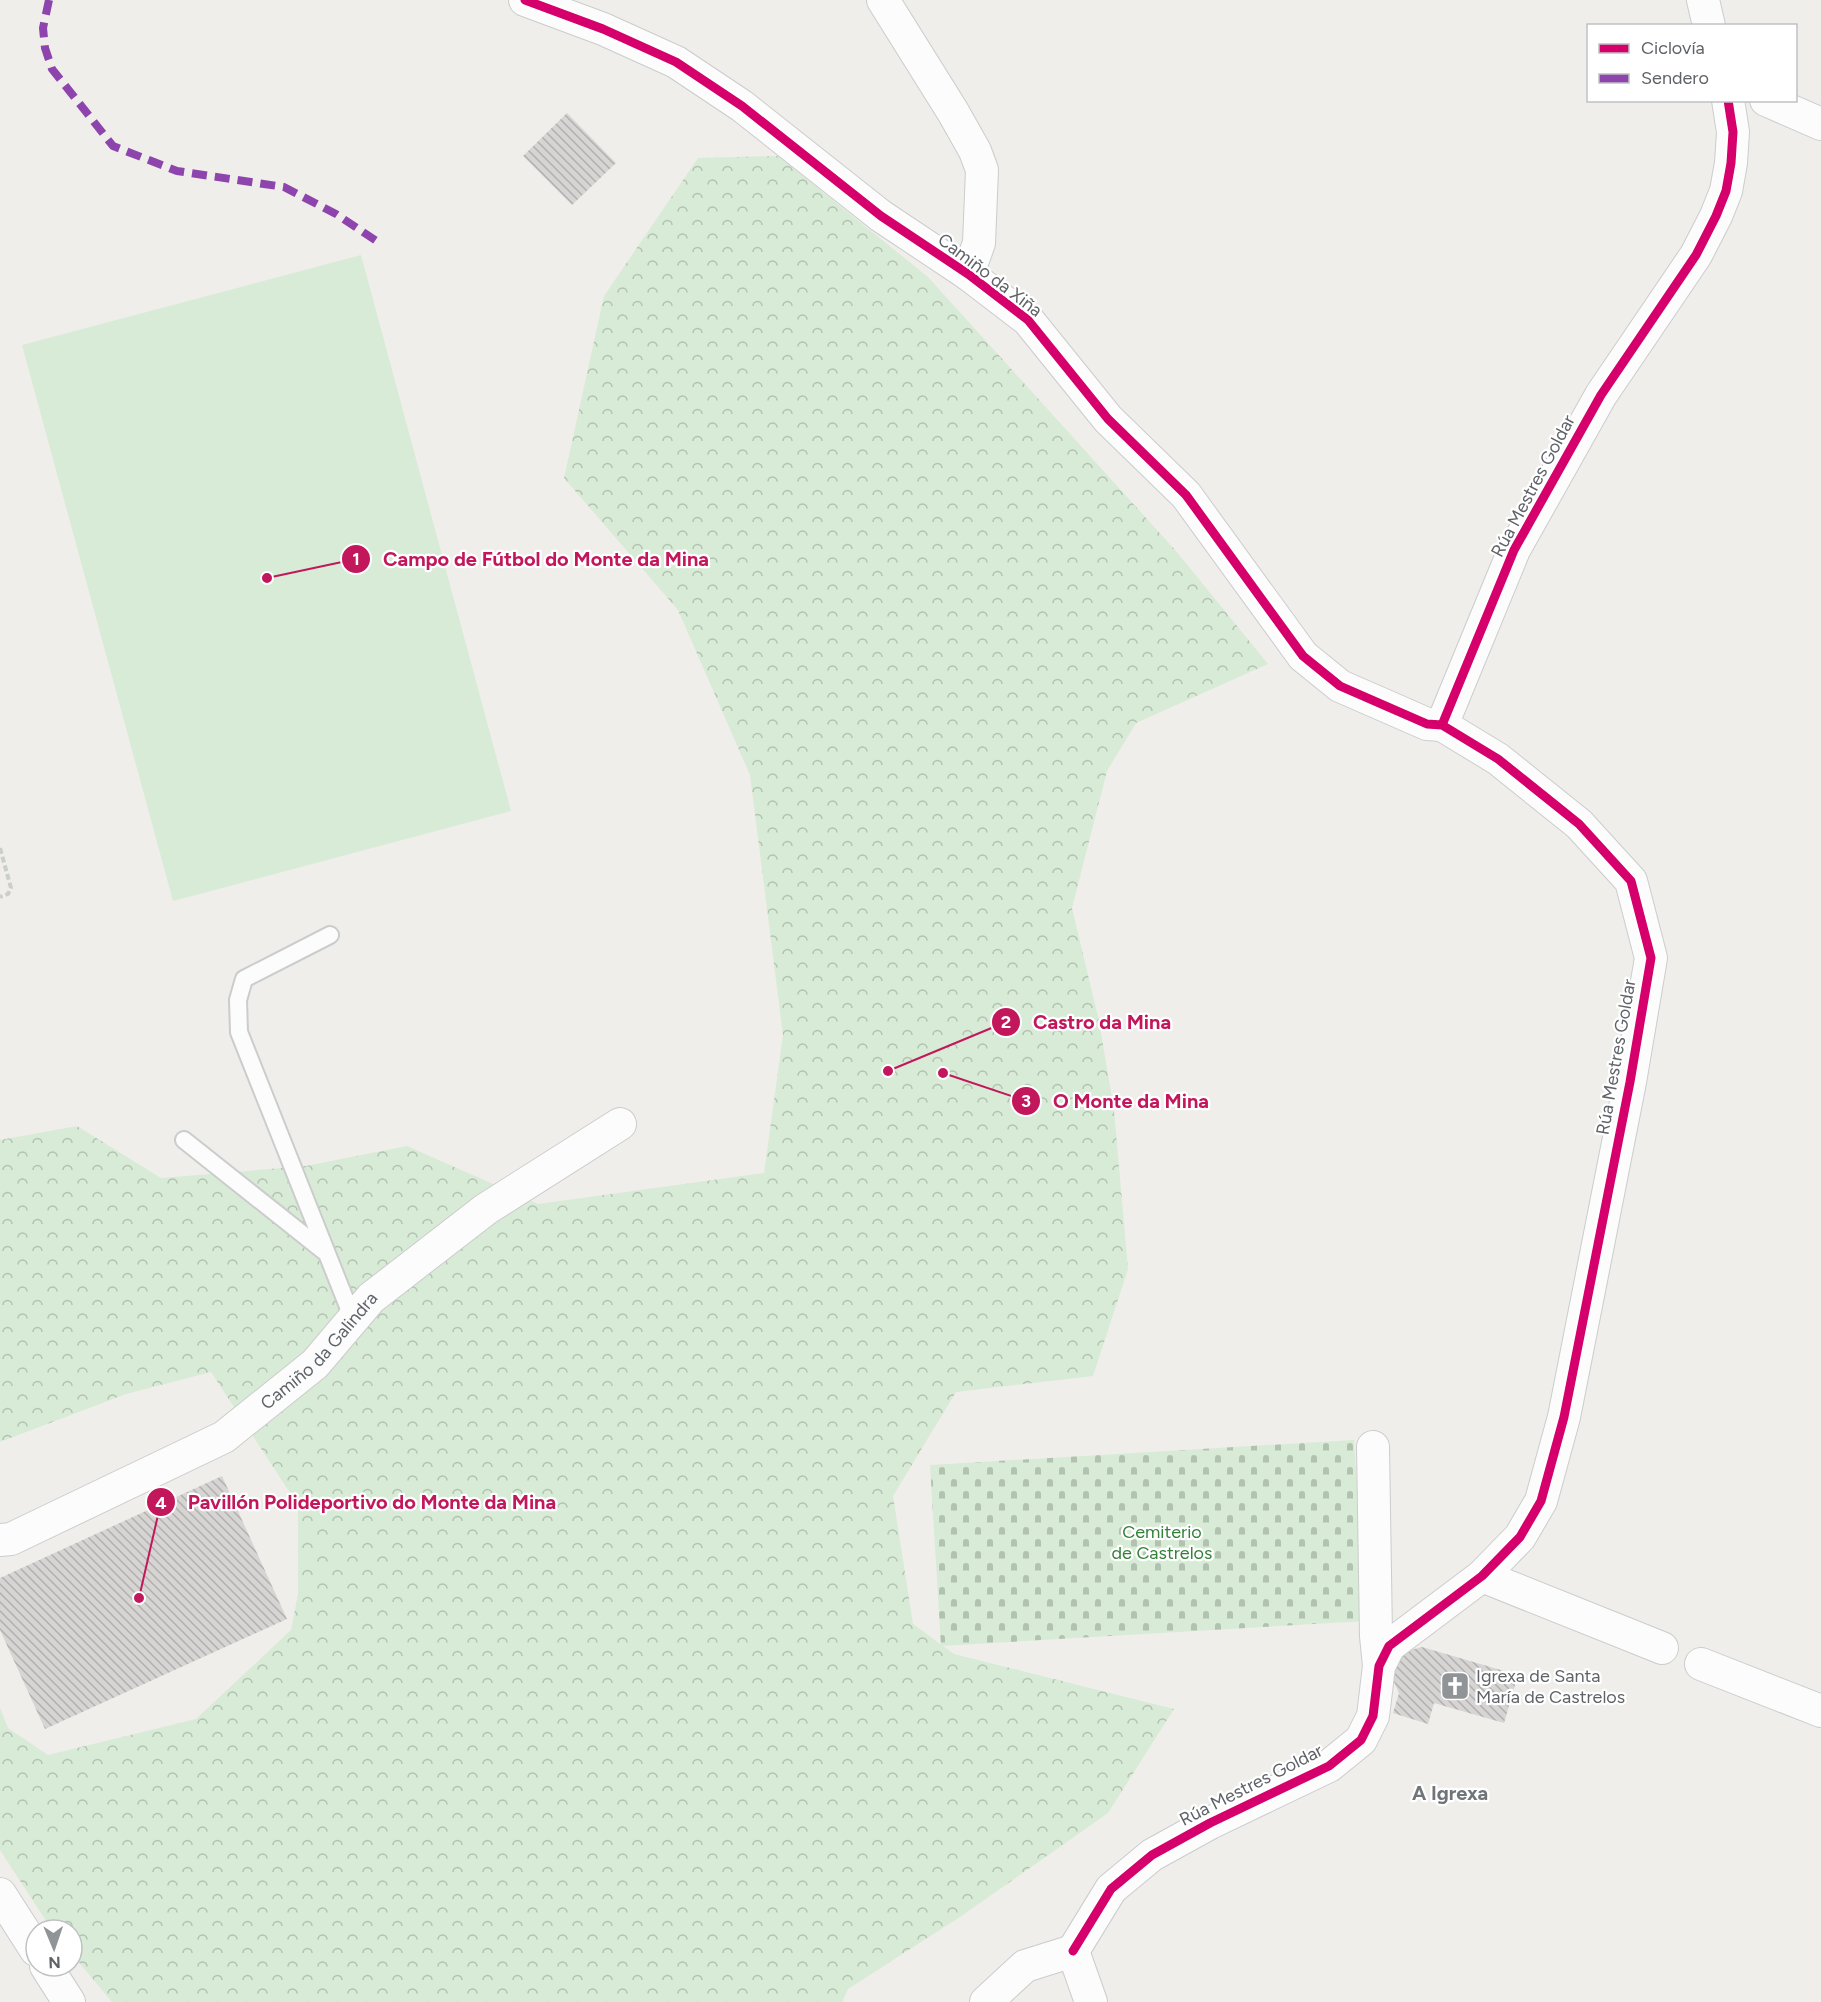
<svg xmlns="http://www.w3.org/2000/svg" width="1821" height="2002" font-family="Figtree,sans-serif">
<defs>
<pattern id="forest-crowns" width="20" height="18" patternUnits="userSpaceOnUse" patternTransform="scale(1.5)"><rect width="20" height="18" fill="#d8ebd6"/><path d="M2 6a3 3 0 1 1 6 0M12 15a3 3 0 1 1 6 0" fill="none" stroke="#b2c2b1"/></pattern>
<pattern id="cemetery-stones" width="16" height="16" patternUnits="userSpaceOnUse" patternTransform="scale(1.5)"><rect width="16" height="16" fill="#d8ebd6"/><path d="M2 7V4a2 2 0 0 1 4 0v3zM10 15v-3a2 2 0 0 1 4 0v3z" fill="#b2c2b1"/></pattern>
<pattern id="building-back-hatch" width="6" height="6" patternUnits="userSpaceOnUse" patternTransform="scale(1.5)"><rect width="6" height="6" fill="#d6d5d3"/><path d="M-1 5l2 2M0 0l6 6M5-1l2 2" fill="none" stroke="#b1b0af"/></pattern>
</defs>
<rect width="100%" height="100%" fill="#efeeea"/>
<path fill="url(#forest-crowns)" d="M 778,156 L 928,277 L 1176,551 L 1268,664 L 1136,723 L 1107,771 L 1072,908 L 1099,1021 L 1114,1110 L 1128,1269 L 1093,1376 L 956,1392 L 893,1496 L 913,1624 L 954,1654 L 1174,1709 L 1108,1813 L 963,1915 L 848,1989 L 842,2002 L 112,2002 L 72,1954 L 72,1930 L 52,1930 L 0,1850 L 0,1708 L 8,1728 L 48,1755 L 196,1719 L 291,1630 L 298,1594 L 298,1505 L 211,1372 L 126,1394 L 0,1442 L 0,1140 L 77,1126 L 161,1178 L 306,1166 L 407,1146 L 538,1204 L 764,1173 L 783,1035 L 750,775 L 678,610 L 564,478 L 604,296 L 698,158 Z"/>
<path fill="url(#cemetery-stones)" d="M 1354,1440 L 1365,1621 L 941,1646 L 930,1465 Z"/>
<path fill="#d8ebd6" d="M 361,255 L 511,811 L 173,901 L 22,345 Z"/>
<path fill="url(#building-back-hatch)" d="M 567,113 L 616,163 L 572,205 L 523,156 Z
M 222,1476 L 287,1619 L 45,1729 L 0,1630 L 0,1578 Z
M 1422,1647 L 1518,1675 L 1504,1723 L 1434,1703 L 1428,1724 L 1393,1713 L 1399,1693 L 1393,1680 L 1395,1666 L 1403,1652 Z"/>
<g fill="none" stroke-linecap="round" stroke-linejoin="round">
<g stroke="#cbcccc" stroke-width="20">
<path id="lane" d="M 330,935 L 244,979 L 238,1000 L 239,1032 L 353,1319
M 184,1140 L 325,1252"/>
</g>
<g stroke="#cbcccc" stroke-width="34">
<g id="street">
<path d="M 525,0 L 603,29 L 676,62 L 742,106 L 881,216 L 968,274 L 1028,320 L 1108,419 L 1186,495 L 1303,656 L 1340,686 L 1427,724 L 1442,725"/>
<path d="M 883,0 L 953,112 L 975,151 L 982,170 L 979,243 L 968,274"/>
<path d="M 1703,0 L 1709,26"/>
<path d="M 1766,100 L 1821,124"/>
<path d="M 1373,1447 L 1376,1636 L 1379,1666"/>
<path id="s1" d="M 0,1540 L 11,1539 L 224,1437 L 315,1364 L 371,1298 L 486,1209 L 620,1124"/>
<path d="M 1482,1576 L 1662,1648"/>
<path d="M 1701,1664 L 1821,1711"/>
<path d="M 0,1894 L 36,1950"/>
<path d="M 1073,1951 L 1111,1889 L 1152,1855 L 1210,1823 L 1329,1766 L 1361,1740 L 1373,1716 L 1379,1666 L 1389,1646 L 1482,1576 L 1520,1537 L 1541,1501 L 1564,1417 L 1630,1082 L 1651,958 L 1631,881 L 1579,824 L 1498,759 L 1442,725 L 1514,550 L 1601,395 L 1696,255 L 1716,216 L 1726,191 L 1731,163 L 1733,132 L 1728,100"/>
<path d="M 1073,1951 L 1091,2002"/>
<path d="M 46,1966 L 69,2002"/>
<path d="M 986,2002 L 1025,1966 L 1073,1951"/>
</g>
</g>
<path stroke="#cacfcc" stroke-width="4" stroke-dasharray="6 3" stroke-linecap="butt" d="M 0,848 L 11,888 L 8,894 L 0,897"/>
<use href="#lane" stroke="#fdfcfc" stroke-width="16"/>
<use href="#street" stroke="#fdfcfc" stroke-width="32"/>
<path stroke="#8e44ad" stroke-width="8" stroke-dasharray="15 8" stroke-linecap="butt" d="M 49,0 L 43,28 L 45,48 L 52,69 L 113,146 L 177,171 L 284,187 L 336,214 L 378,242"/>
<g stroke="#fff" stroke-width="13">
<path id="cycleway" d="M 525,0 L 603,29 L 676,62 L 742,106 L 881,216 L 968,274 L 1028,320 L 1108,419 L 1186,495 L 1303,656 L 1340,686 L 1427,724 L 1442,725
M 1073,1951 L 1111,1889 L 1152,1855 L 1210,1823 L 1329,1766 L 1361,1740 L 1373,1716 L 1379,1666 L 1389,1646 L 1482,1576 L 1520,1537 L 1541,1501 L 1564,1417 L 1630,1082 L 1651,958 L 1631,881 L 1579,824 L 1498,759 L 1442,725 L 1514,550 L 1601,395 L 1696,255 L 1716,216 L 1726,191 L 1731,163 L 1733,132 L 1728,100"/>
</g>
<use href="#cycleway" stroke="#d6006c" stroke-width="9"/>
</g>
<defs>
<g id="church-square" transform="scale(1.5)"><rect x="-9" y="-9" width="18" height="18" rx="4" fill="#919496" stroke="#fff"/><path d="M-1.2-6h2.4v3.5h3.3v2.4h-3.3V6h-2.4V-.1h-3.3v-2.4h3.3Z" fill="#fff"/></g>
</defs>
<g fill-rule="evenodd">
<use href="#church-square" x="1455" y="1686"/>
</g>
<g text-anchor="middle" dominant-baseline="central" stroke-width="4.5" stroke-linejoin="round" paint-order="stroke">
<g font-size="18" fill="#5f6368" stroke="#fff">
<text transform="translate(990 275) rotate(37)">Camiño da Xiña</text>
<text transform="translate(1533 486) rotate(-62)">Rúa Mestres Goldar</text>
<text transform="translate(1616 1057) rotate(-80)">Rúa Mestres Goldar</text>
<text stroke="none"><textPath href="#s1" startOffset="376">Camiño da Galindra</textPath></text>
<text transform="translate(1251 1785) rotate(-27)">Rúa Mestres Goldar</text>
</g>
<g font-size="18" fill="#348238" stroke="#fff">
<text x="1162" y="1532">Cemiterio<tspan x="1162" dy="21">de Castrelos</tspan></text>
</g>
<g font-size="18" fill="#5f6368" stroke="#fff" text-anchor="start">
<text x="1476" y="1676">Igrexa de Santa<tspan x="1476" dy="21">María de Castrelos</tspan></text>
</g>
<g font-size="20" font-weight="bold" fill="#70757a" stroke="#fff">
<text x="1450" y="1793">A Igrexa</text>
</g>
</g>
<path fill="none" stroke="#c2185b" stroke-width="2" d="M267 578L356 559M888 1071L1006 1022M943 1073L1026 1101M139 1598L161 1502"/>
<g fill="#c2185b" stroke="#fff" stroke-width="2">
<circle cx="267" cy="578" r="6"/>
<circle cx="888" cy="1071" r="6"/>
<circle cx="943" cy="1073" r="6"/>
<circle cx="139" cy="1598" r="6"/>
<circle cx="356" cy="559" r="15"/>
<circle cx="1006" cy="1022" r="15"/>
<circle cx="1026" cy="1101" r="15"/>
<circle cx="161" cy="1502" r="15"/>
</g>
<g font-size="18" text-anchor="middle" font-weight="bold" fill="#fff">
<text x="356" y="565">1</text>
<text x="1006" y="1028">2</text>
<text x="1026" y="1107">3</text>
<text x="161" y="1509">4</text>
</g>
<g font-size="20" text-anchor="middle" font-weight="bold" fill="#c2185b" stroke="#fff" stroke-width="4.5" stroke-linejoin="round" paint-order="stroke">
<text x="546" y="566">Campo de Fútbol do Monte da Mina</text>
<text x="1102" y="1029">Castro da Mina</text>
<text x="1131" y="1108">O Monte da Mina</text>
<text x="372" y="1509">Pavillón Polideportivo do Monte da Mina</text>
</g>
<rect x="1587" y="24" width="210" height="78" fill="#ffffff" stroke="#bfc1c3" stroke-width="1.5"/>
<rect x="1599" y="44" width="30" height="9" fill="#d6006c" stroke="#bfc1c3" stroke-width="1.5"/>
<text x="1641" y="54" font-size="18" fill="#5f6368">Ciclovía</text>
<rect x="1599" y="74" width="30" height="9" fill="#8e44ad" stroke="#bfc1c3" stroke-width="1.5"/>
<text x="1641" y="84" font-size="18" fill="#5f6368">Sendero</text>
<g transform="translate(54 1948) rotate(178)"><circle r="28" fill="#ffffff" stroke="#bfc1c3" stroke-width="1.5"/>
<path d="M0-4.5L10 22L0 15L-10 22Z" fill="#919496"/>
<text y="-9" font-size="16" font-weight="bold" text-anchor="middle" fill="#5f6368">N</text>
</g>
</svg>
